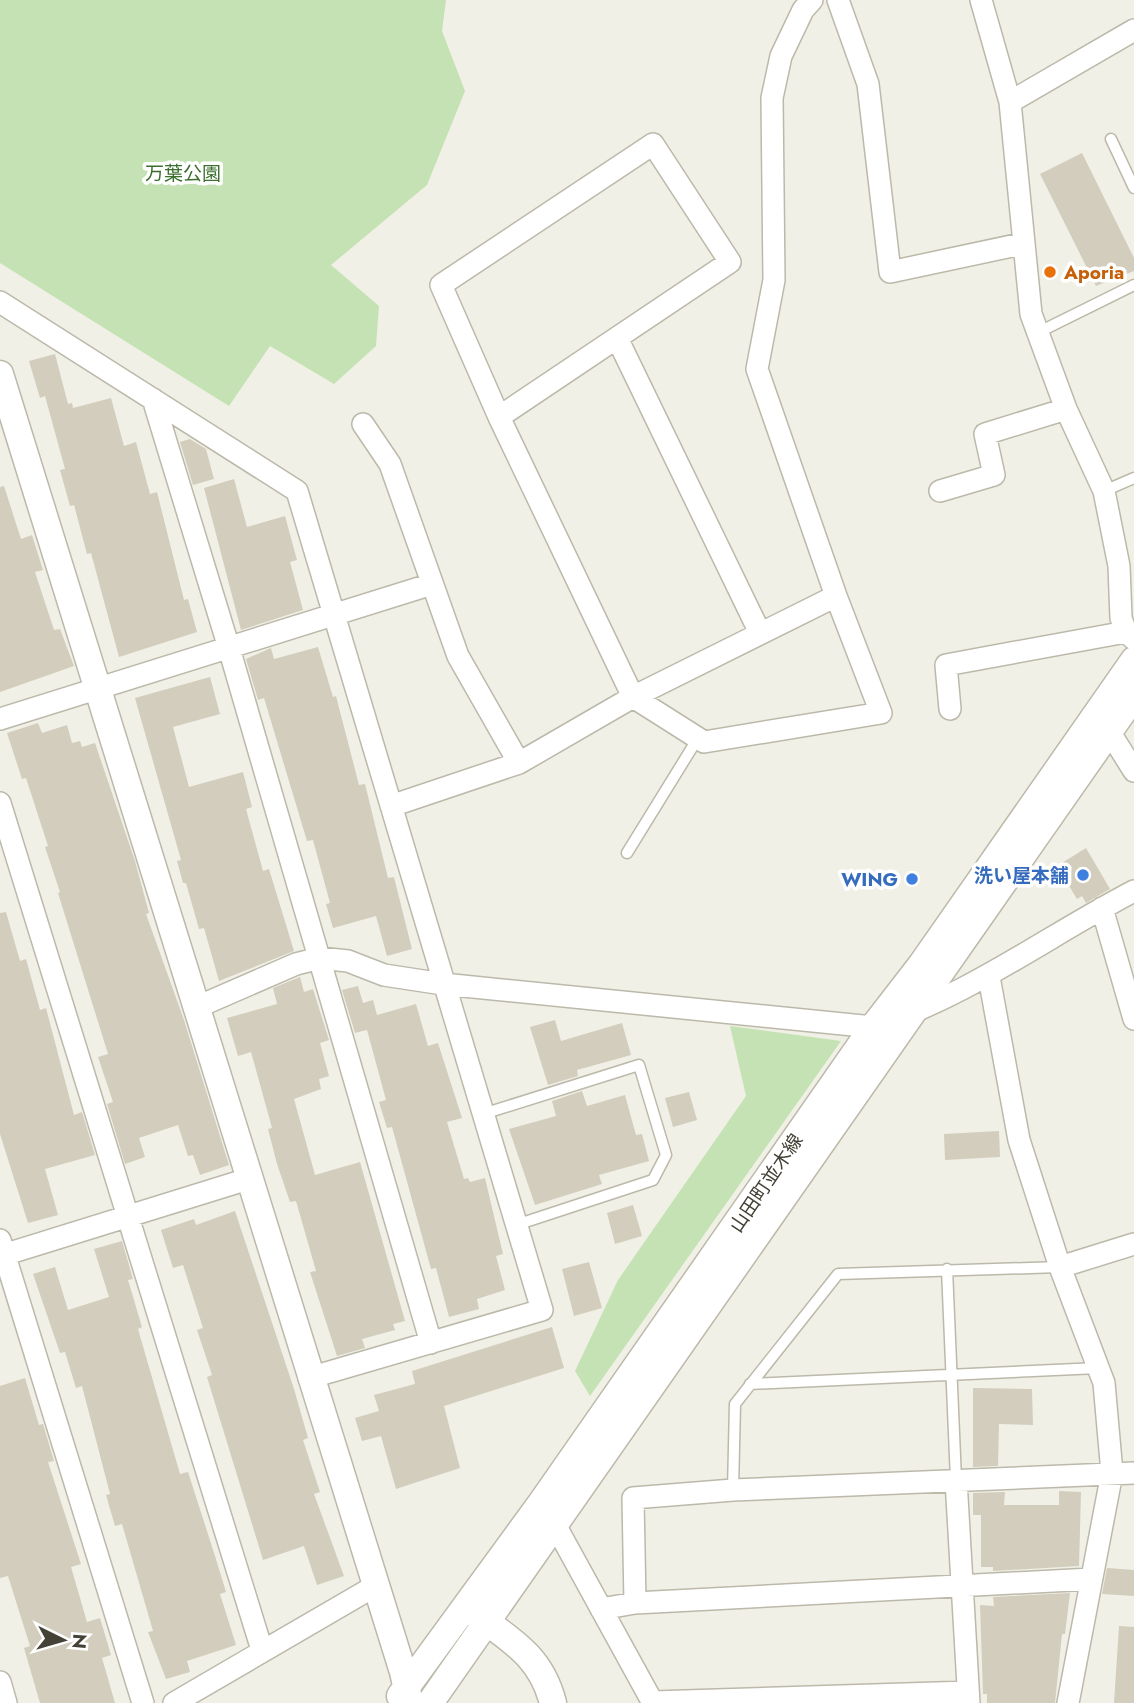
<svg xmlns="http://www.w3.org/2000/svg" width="1134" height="1703" font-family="Jost,'Noto Sans JP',sans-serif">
<rect width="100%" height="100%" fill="#f1f0e6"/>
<path fill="#c4e2b3" d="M 0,0 L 446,0 L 442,31 L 465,91 L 427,185 L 331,265 L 379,306 L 376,346 L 334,384 L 270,346 L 229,406 L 0,263 Z
M 730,1026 L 841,1041 L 590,1396 L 575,1371 L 618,1280 L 746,1096 Z"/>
<path fill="#d2cdbd" d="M 1082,153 L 1134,258 L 1134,271 L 1096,286 L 1040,174 Z
M 55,354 L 68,404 L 72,403 L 73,408 L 111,398 L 124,446 L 136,442 L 150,494 L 157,492 L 184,600 L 188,599 L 197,632 L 119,657 L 91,553 L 87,554 L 74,505 L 70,506 L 60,470 L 65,469 L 45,396 L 40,398 L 29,361 Z
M 190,439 L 206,449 L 214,479 L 193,485 L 180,442 Z
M 234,479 L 247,527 L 285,516 L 297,560 L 290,562 L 303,610 L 241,630 L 204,488 Z
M 4,486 L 21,539 L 32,535 L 43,570 L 35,572 L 54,630 L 60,629 L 74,666 L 0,692 L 0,487 Z
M 318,647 L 333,697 L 336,696 L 359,785 L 365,784 L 388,878 L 394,877 L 412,949 L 387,956 L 376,916 L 333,928 L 326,904 L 330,903 L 313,840 L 307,841 L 264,698 L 258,700 L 246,659 L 271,648 L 274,659 Z
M 210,677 L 220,714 L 173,727 L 189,787 L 243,772 L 252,807 L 246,809 L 263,871 L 269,869 L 294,951 L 219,981 L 204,928 L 199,929 L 186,883 L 183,883 L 177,861 L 181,860 L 135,698 Z
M 38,723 L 42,733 L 67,725 L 72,743 L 80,741 L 82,747 L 95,743 L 135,861 L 149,913 L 146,914 L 184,1020 L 229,1165 L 200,1175 L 193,1155 L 188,1156 L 178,1125 L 139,1138 L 145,1157 L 125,1164 L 107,1104 L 113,1102 L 98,1057 L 108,1054 L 58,893 L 60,892 L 45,847 L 48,846 L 26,778 L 22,779 L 7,733 Z
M 1086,848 L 1110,889 L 1086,903 L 1082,896 L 1077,899 L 1057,866 Z
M 6,912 L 20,961 L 26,959 L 40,1010 L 46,1008 L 74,1115 L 82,1112 L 95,1155 L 45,1169 L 58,1215 L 28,1223 L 0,1134 L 0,913 Z
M 300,977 L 304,992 L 313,989 L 329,1040 L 320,1043 L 329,1076 L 319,1079 L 321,1089 L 294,1099 L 315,1175 L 360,1162 L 405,1321 L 393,1324 L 395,1330 L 362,1339 L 365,1348 L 337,1356 L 310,1272 L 316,1271 L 296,1201 L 290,1202 L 277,1164 L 268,1129 L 272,1128 L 251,1052 L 238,1056 L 227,1018 L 277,1004 L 273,988 Z
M 358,986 L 363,1003 L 373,1000 L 377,1015 L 416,1004 L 428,1046 L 438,1043 L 462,1118 L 447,1122 L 464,1179 L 468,1178 L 470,1182 L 485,1178 L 503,1254 L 496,1256 L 505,1290 L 477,1299 L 479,1309 L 449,1317 L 436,1268 L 431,1269 L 392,1127 L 387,1128 L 379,1102 L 386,1100 L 367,1030 L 355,1033 L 342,990 Z
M 555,1020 L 561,1041 L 622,1023 L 631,1055 L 577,1070 L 578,1076 L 548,1085 L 530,1027 Z
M 582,1091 L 587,1106 L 625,1095 L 636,1135 L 642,1134 L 649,1161 L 599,1175 L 602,1184 L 535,1205 L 509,1129 L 556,1116 L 552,1101 Z
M 689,1092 L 697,1120 L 673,1127 L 665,1098 Z
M 999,1131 L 1000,1157 L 945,1160 L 944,1134 Z
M 633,1205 L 642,1236 L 615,1244 L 607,1213 Z
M 235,1211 L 294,1389 L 308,1438 L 303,1440 L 320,1492 L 314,1494 L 344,1576 L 317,1585 L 304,1546 L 263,1560 L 207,1377 L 212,1375 L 197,1330 L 203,1328 L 183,1265 L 173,1268 L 161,1230 L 194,1219 L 196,1225 Z
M 122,1241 L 133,1279 L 128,1280 L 142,1327 L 138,1329 L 180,1474 L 188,1472 L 215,1556 L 226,1592 L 220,1594 L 236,1645 L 187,1661 L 190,1672 L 166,1679 L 148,1632 L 153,1631 L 122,1524 L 115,1526 L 106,1495 L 110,1494 L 82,1386 L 76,1388 L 65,1352 L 60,1353 L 33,1274 L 55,1267 L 68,1310 L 109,1297 L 94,1249 Z
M 589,1262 L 602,1308 L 574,1316 L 562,1269 Z
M 552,1327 L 564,1368 L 444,1406 L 460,1468 L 396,1489 L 381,1436 L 362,1441 L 355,1418 L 379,1411 L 374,1395 L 415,1384 L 412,1371 Z
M 25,1378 L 39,1425 L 43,1424 L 54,1461 L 48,1462 L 81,1564 L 71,1567 L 87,1622 L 100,1618 L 111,1655 L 102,1658 L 115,1703 L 40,1703 L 24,1648 L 30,1646 L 8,1576 L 0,1578 L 0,1386 Z
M 973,1388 L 1032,1389 L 1033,1425 L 999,1424 L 998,1466 L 973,1467 Z
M 1059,1491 L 1081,1492 L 1079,1566 L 993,1571 L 993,1567 L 981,1567 L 981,1515 L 973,1515 L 973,1493 L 1005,1492 L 1004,1505 L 1059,1505 Z
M 1107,1568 L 1134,1570 L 1134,1596 L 1102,1594 Z
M 1070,1593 L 1065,1634 L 1062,1634 L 1055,1703 L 987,1703 L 987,1694 L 983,1694 L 980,1605 L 994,1606 L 993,1597 Z
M 1119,1626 L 1134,1627 L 1134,1703 L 1114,1703 Z"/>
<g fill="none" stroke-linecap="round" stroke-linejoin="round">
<g stroke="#bcb9aa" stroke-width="13">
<path id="service" d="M 1111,139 L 1134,188
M 1037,333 L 1134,285
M 1104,491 L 1134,478
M 627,853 L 698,738
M 483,1114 L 639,1065 L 666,1155 L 653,1180 L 516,1225
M 947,1269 L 956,1480
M 750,1384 L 1098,1368
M 733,1490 L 735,1404 L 838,1274 L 1060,1267"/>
</g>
<g stroke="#bcb9aa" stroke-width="24">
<path id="minor" d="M 838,0 L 868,84 L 890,272 L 1021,244
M 981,0 L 1010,102 L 1031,314 L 1066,409 L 1104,491 L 1119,566 L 1121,618 L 1126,632 L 1134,639
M 1010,102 L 1134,30
M 0,302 L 297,491 L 542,1310 L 309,1378
M 617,338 L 760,633
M 153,399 L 229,648 L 431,1343
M 499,417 L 441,285 L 653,144 L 730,262 L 499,417 L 633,697 L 704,742 L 881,713 L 836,596 L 757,369 L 774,280 L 772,98 L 781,56 L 803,10 L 812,0
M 363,424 L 390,464 L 458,656 L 519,763
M 940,491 L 994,475 L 985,434 L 1066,409
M 950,709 L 946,665 L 1126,632
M 0,719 L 432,584
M 1102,720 L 1134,771
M 0,803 L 262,1650
M 391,806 L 519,763 L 633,697 L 836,596
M 1102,908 L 1134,1019
M 989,977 L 1019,1140 L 1060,1267 L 1104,1383 L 1112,1473 L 1068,1703
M 195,1008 L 296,964 L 320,958 L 348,961 L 384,975 L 443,984 L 873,1027 C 968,996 1046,937 1134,891
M 0,1240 L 143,1703
M 0,1256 L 248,1179
M 1060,1267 L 1134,1244
M 956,1480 L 969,1703
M 548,1512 L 653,1703
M 635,1603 L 633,1498 L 733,1490 L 1134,1473
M 601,1609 L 635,1603 L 1091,1579
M 0,1682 L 6,1703
M 653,1702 L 968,1692
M 174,1703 L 375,1586"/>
</g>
<g stroke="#bcb9aa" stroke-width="29">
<path id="tertiary" d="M 0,374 L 403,1672 L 410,1703
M 474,1613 C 511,1640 541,1656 553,1703
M 400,1696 L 541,1503 L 873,1027 L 921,965 L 1134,660
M 430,1703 L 1134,696"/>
</g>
<use href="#service" stroke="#fff" stroke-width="10"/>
<use href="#minor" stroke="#fff" stroke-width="21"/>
<use href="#tertiary" stroke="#fff" stroke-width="26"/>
</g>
<circle fill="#e8710a" stroke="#fff" stroke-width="2.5" cx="1050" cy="272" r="7"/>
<g fill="#3f7fe0" stroke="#fff" stroke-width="2.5">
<circle cx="1083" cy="875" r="7"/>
<circle cx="912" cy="879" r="7"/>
</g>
<g text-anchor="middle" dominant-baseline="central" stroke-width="7" stroke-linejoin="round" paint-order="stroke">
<g font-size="19" fill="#3c6f2f" stroke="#fff">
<text x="183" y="173">万葉公園</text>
</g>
<g font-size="19" font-weight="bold" fill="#c56008" stroke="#fff" text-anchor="start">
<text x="1064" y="272">Aporia</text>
</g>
<g font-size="19" font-weight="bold" fill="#366cbe" stroke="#fff" text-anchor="end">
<text x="1069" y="875">洗い屋本舗</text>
<text x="898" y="879">WING</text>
</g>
<g font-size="19" fill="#444136" stroke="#fff">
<text transform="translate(766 1183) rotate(-56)">山田町並木線</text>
</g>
</g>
<g transform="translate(63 1640) rotate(95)" stroke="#ffffff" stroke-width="5" paint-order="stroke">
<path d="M0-5L12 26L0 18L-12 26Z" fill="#444136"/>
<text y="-10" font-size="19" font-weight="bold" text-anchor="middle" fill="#444136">N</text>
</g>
</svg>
